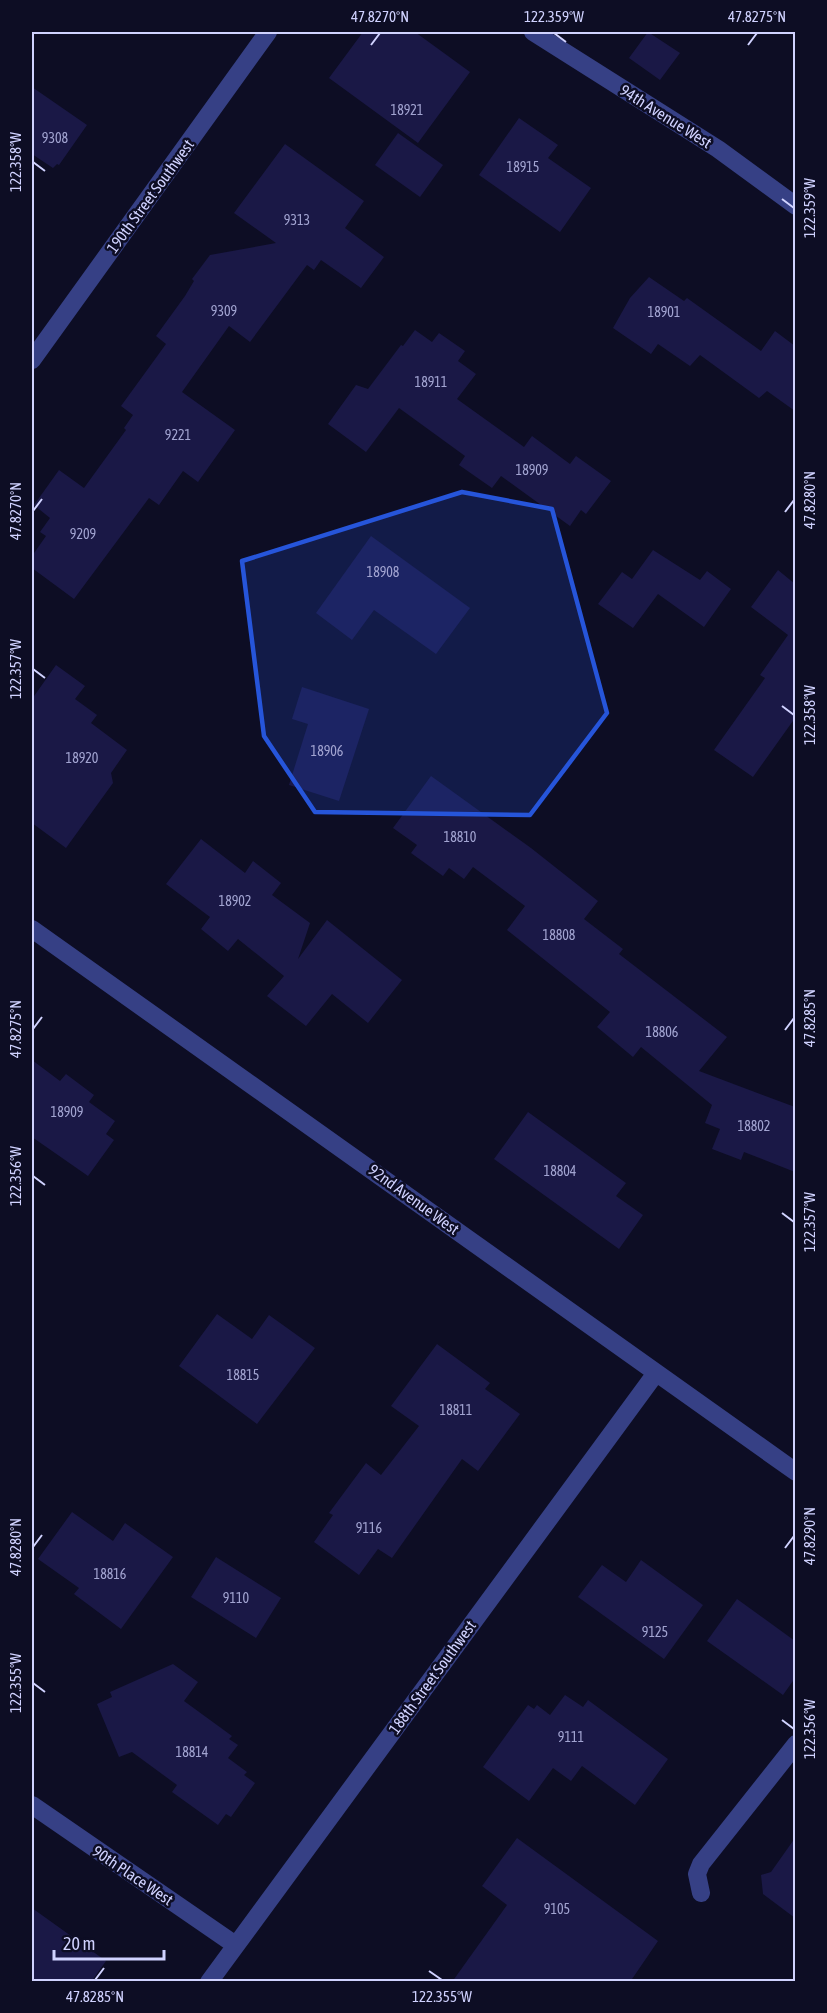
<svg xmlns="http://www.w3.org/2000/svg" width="827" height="2013" font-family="'Asap Condensed',sans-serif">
<rect width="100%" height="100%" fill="#0d0d24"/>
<path fill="#1a1846" d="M 363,32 L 415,32 L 470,72 L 418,143 L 329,78 Z
M 648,32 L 680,53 L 660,80 L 629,58 Z
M 32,87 L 87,125 L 59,165 L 57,164 L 53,168 L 32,154 Z
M 519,118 L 558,145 L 548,158 L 591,188 L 560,232 L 479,175 Z
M 398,133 L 443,165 L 420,197 L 375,165 Z
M 285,144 L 364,201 L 345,228 L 384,257 L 361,288 L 321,260 L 314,270 L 307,265 L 250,342 L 229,326 L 182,392 L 235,430 L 198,482 L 183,471 L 159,505 L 149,498 L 74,599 L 32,568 L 32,556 L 46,536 L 40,532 L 50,518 L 34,505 L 59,470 L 84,488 L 126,430 L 124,428 L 133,415 L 121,406 L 166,344 L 156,336 L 185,296 L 194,281 L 192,279 L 210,255 L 276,243 L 234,213 Z
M 649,277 L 684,301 L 687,298 L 761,351 L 775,331 L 795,346 L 795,411 L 767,391 L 759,398 L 700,355 L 690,366 L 658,344 L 651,354 L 613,328 L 630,298 Z
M 415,330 L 432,342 L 439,333 L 465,351 L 458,361 L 476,374 L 457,399 L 524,447 L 532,436 L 570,464 L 576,456 L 611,481 L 586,514 L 581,510 L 570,526 L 501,476 L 492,488 L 459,465 L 465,456 L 399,408 L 366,452 L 328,424 L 356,385 L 368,389 L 401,345 L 403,346 Z
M 371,536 L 470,608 L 436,654 L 374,610 L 352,640 L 316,613 Z
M 653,550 L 700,580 L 707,571 L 731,589 L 704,627 L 658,594 L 633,628 L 598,604 L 622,572 L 632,579 Z
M 778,570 L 795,584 L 795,718 L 753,777 L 714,750 L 765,678 L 760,675 L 788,635 L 751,607 Z
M 56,665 L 85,686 L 75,699 L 97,715 L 91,723 L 127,750 L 111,773 L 113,783 L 66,848 L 32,823 L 32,699 Z
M 302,687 L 369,709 L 339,801 L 289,785 L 308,724 L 292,719 Z
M 431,776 L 531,848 L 598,901 L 584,919 L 623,949 L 619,954 L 727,1037 L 699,1071 L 795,1107 L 795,1172 L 744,1152 L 741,1160 L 712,1149 L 720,1129 L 705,1123 L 712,1105 L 641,1047 L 633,1057 L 597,1027 L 610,1012 L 507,930 L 525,906 L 473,867 L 464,879 L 449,868 L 443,876 L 411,853 L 417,845 L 393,828 Z
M 201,839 L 245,873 L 253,861 L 281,883 L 272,895 L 310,923 L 298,959 L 327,920 L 402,980 L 368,1023 L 332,994 L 306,1026 L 267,996 L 284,976 L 238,939 L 228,951 L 201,929 L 210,917 L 166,884 Z
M 32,1060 L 60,1081 L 66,1074 L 94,1095 L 89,1102 L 115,1121 L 106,1134 L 114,1140 L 88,1176 L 32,1137 Z
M 528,1112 L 626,1183 L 616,1196 L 643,1215 L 619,1249 L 494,1159 Z
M 217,1314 L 252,1339 L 269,1315 L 315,1348 L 257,1424 L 179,1366 Z
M 437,1344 L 490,1383 L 485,1389 L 520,1414 L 478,1471 L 462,1459 L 392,1558 L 378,1549 L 359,1575 L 314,1542 L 333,1515 L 329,1513 L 366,1463 L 381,1475 L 419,1426 L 391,1406 Z
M 72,1512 L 113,1541 L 125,1523 L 173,1557 L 121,1629 L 74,1594 L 79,1588 L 38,1559 Z
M 216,1557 L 281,1598 L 256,1638 L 191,1597 Z
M 641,1560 L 703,1605 L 664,1659 L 578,1597 L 602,1565 L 626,1582 Z
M 737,1599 L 795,1641 L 795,1678 L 783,1695 L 707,1641 Z
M 173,1664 L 198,1682 L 184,1701 L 232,1736 L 229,1739 L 238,1745 L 228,1758 L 247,1772 L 244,1775 L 255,1783 L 231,1817 L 226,1814 L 218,1825 L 172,1792 L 177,1785 L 132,1752 L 119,1757 L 97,1704 L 112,1697 L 110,1692 Z
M 565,1695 L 583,1707 L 588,1700 L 668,1759 L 635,1805 L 582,1766 L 571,1781 L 553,1768 L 529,1801 L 483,1767 L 528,1705 L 534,1709 L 537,1705 L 550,1715 Z
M 517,1838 L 658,1941 L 630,1982 L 452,1982 L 507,1905 L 482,1886 Z
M 795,1838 L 795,1918 L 763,1894 L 761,1875 L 771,1872 Z
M 32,1908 L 106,1961 L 91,1982 L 32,1982 Z"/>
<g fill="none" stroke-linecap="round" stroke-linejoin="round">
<path stroke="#364085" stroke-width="18" d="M 533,32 L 718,149 L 796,206
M 32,360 L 268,32
M 32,929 L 796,1472
M 32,1805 L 234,1944
M 701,1893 L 697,1874 L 701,1864 L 796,1744
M 209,1982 L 656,1373"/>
</g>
<path fill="#2655da" fill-opacity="0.2" stroke="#2655da" stroke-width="4.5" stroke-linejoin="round" d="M 462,492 L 552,509 L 607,713 L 530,815 L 315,812 L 264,736 L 242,561 Z"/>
<path fill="none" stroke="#d0d2ff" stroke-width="2" d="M 554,33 L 566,42M 371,45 L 380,33M 748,45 L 757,33M 33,162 L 45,171M 782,199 L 794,208M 33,511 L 42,499M 785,512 L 794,500M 33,669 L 45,678M 782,706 L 794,715M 33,1029 L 42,1017M 785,1030 L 794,1018M 33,1176 L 45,1185M 782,1213 L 794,1222M 33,1547 L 42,1535M 785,1548 L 794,1536M 33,1683 L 45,1692M 782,1720 L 794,1729M 429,1971 L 442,1980M 95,1980 L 104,1968"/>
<g text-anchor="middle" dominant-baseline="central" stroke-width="5" stroke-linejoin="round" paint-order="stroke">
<g font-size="14" fill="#a2a4d1">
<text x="407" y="110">18921</text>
<text x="55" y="138">9308</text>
<text x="523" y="167">18915</text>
<text x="297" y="220">9313</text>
<text x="224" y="311">9309</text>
<text x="664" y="312">18901</text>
<text x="431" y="382">18911</text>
<text x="178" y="435">9221</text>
<text x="532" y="470">18909</text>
<text x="83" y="534">9209</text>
<text x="383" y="572">18908</text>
<text x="327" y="751">18906</text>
<text x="82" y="758">18920</text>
<text x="460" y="837">18810</text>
<text x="235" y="901">18902</text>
<text x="559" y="935">18808</text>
<text x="662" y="1032">18806</text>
<text x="67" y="1112">18909</text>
<text x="754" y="1126">18802</text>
<text x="560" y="1171">18804</text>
<text x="243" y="1375">18815</text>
<text x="456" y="1410">18811</text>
<text x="369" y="1528">9116</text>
<text x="110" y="1574">18816</text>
<text x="236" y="1598">9110</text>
<text x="655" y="1632">9125</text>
<text x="571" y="1737">9111</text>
<text x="192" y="1752">18814</text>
<text x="557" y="1909">9105</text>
</g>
<g font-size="16" fill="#d0d2ff" stroke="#0d0d24">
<text transform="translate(666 116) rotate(32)">94th Avenue West</text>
<text transform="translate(150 196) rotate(-54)">190th Street Southwest</text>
<text transform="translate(414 1199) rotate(36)">92nd Avenue West</text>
<text transform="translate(432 1677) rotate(-54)">188th Street Southwest</text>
<text transform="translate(133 1875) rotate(34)">90th Place West</text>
</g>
</g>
<rect width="827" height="2013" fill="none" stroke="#0d0d24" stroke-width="66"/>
<path d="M54 1950v9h110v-9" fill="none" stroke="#d0d2ff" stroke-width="3"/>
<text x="63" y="1950" font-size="18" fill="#d0d2ff" stroke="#0d0d24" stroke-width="4.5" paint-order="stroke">20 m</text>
<rect x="33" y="33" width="761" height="1947" fill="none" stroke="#d0d2ff" stroke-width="2"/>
<g font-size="15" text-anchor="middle" fill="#d0d2ff">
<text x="380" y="22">47.8270°N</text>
<text x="554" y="22">122.359°W</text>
<text x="757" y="22">47.8275°N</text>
<text transform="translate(16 162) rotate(-90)" y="5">122.358°W</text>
<text transform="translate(810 208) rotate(-90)" y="5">122.359°W</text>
<text transform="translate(810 500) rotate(-90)" y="5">47.8280°N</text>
<text transform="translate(16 511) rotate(-90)" y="5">47.8270°N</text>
<text transform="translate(16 669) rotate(-90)" y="5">122.357°W</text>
<text transform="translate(810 715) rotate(-90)" y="5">122.358°W</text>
<text transform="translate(810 1018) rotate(-90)" y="5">47.8285°N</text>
<text transform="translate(16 1029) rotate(-90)" y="5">47.8275°N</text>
<text transform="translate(16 1176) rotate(-90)" y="5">122.356°W</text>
<text transform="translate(810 1222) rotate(-90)" y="5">122.357°W</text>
<text transform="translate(810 1536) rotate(-90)" y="5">47.8290°N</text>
<text transform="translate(16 1547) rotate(-90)" y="5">47.8280°N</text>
<text transform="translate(16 1683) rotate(-90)" y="5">122.355°W</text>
<text transform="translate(810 1729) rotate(-90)" y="5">122.356°W</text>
<text x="95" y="2002">47.8285°N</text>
<text x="442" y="2002">122.355°W</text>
</g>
</svg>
